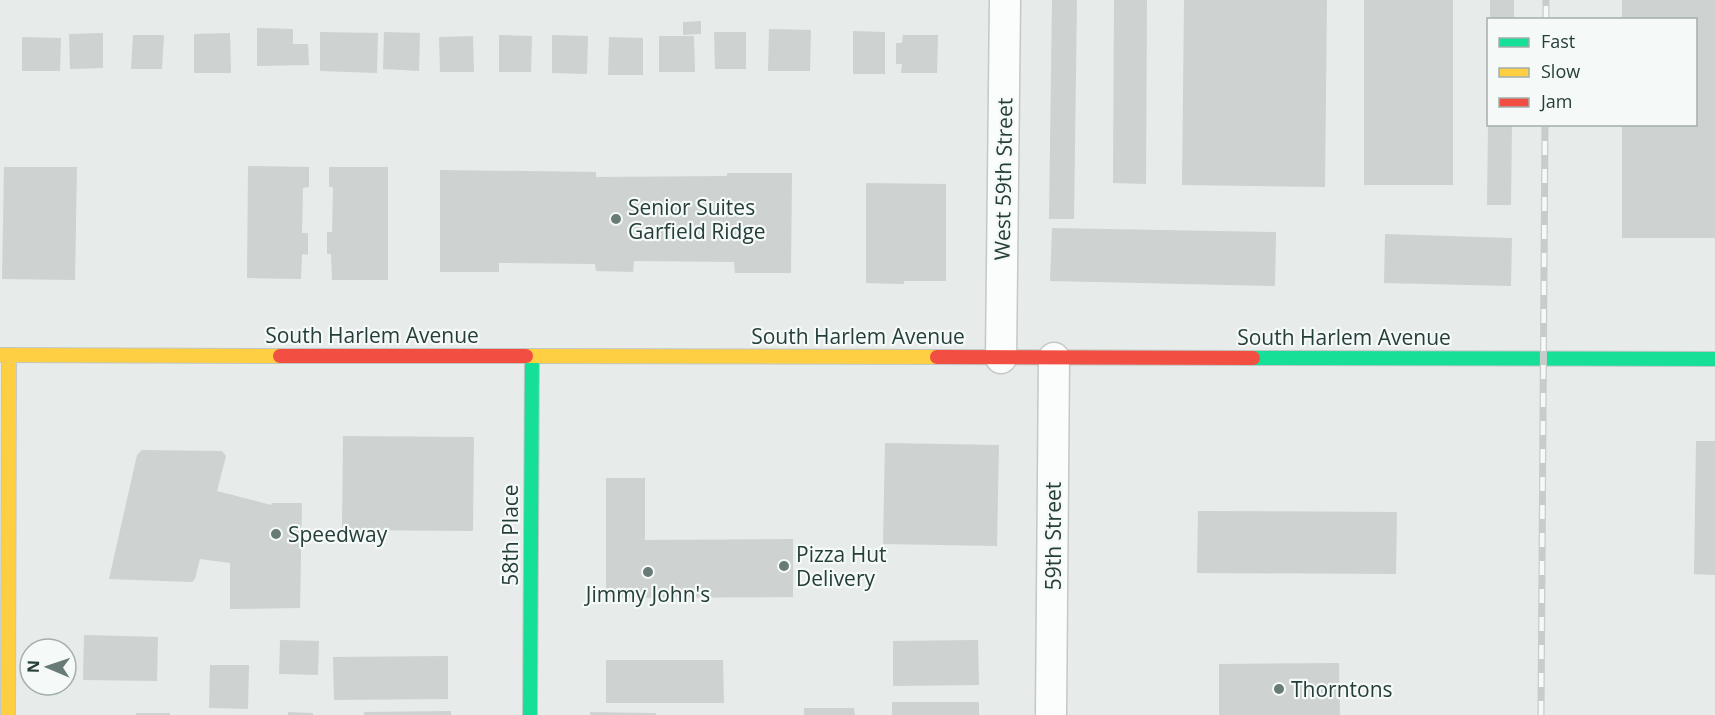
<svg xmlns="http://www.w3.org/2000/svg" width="1715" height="715" font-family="'Open Sans',sans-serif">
<rect width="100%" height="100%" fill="#e7ebe9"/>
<path fill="#ced2d1" d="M 1052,0 L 1077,0 L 1074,219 L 1049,219 Z
M 1114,0 L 1147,0 L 1146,184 L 1113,183 Z
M 1184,0 L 1327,0 L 1325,187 L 1182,185 Z
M 1364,0 L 1453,0 L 1453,185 L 1364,185 Z
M 1490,0 L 1514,0 L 1514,20 L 1490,20 Z
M 1622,0 L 1715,0 L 1715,238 L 1622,238 L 1622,124 L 1696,124 L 1696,20 L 1622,20 Z
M 701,21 L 701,34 L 683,35 L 683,22 Z
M 257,28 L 293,29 L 293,44 L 308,44 L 309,65 L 257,66 Z
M 769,29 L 811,30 L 810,71 L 768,71 Z
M 853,31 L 885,32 L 885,74 L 853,74 Z
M 320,32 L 378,33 L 377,73 L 320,71 Z
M 384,32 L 420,33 L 419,71 L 383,69 Z
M 714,32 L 746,32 L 746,69 L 715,69 Z
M 103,33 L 103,68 L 70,69 L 69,34 Z
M 230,33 L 231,73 L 194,73 L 194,34 Z
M 133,35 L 164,35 L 162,69 L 131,69 Z
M 499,35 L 532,36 L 531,72 L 499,72 Z
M 552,35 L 588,36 L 587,74 L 552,73 Z
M 903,35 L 938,35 L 937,73 L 901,73 L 902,64 L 896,64 L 896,43 L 902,43 Z
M 473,36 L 474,72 L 440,72 L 439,37 Z
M 659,36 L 694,36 L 695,72 L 659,72 Z
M 22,37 L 61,38 L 60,71 L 22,71 Z
M 609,37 L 643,38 L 643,75 L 608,75 Z
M 1488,124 L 1512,124 L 1511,205 L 1487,205 Z
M 248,166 L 309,167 L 309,187 L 303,188 L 302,233 L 308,233 L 308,255 L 302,254 L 301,279 L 247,278 Z
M 4,167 L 77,167 L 75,280 L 2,279 Z
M 329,167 L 388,167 L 388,280 L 332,280 L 331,254 L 327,254 L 327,232 L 332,232 L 333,187 L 329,187 Z
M 440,170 L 596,172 L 596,177 L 727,176 L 727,173 L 792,173 L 791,273 L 735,273 L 734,262 L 634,261 L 633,272 L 596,271 L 595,264 L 499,263 L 499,272 L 440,272 Z
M 866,183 L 946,184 L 946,281 L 904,281 L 904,284 L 866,283 Z
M 1052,228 L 1276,232 L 1275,286 L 1050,281 Z
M 1385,234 L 1512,238 L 1511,286 L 1384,283 Z
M 343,436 L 474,437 L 473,531 L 342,530 Z
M 1696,441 L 1715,441 L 1715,575 L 1694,574 Z
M 885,443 L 999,445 L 997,546 L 883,544 Z
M 142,450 L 222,451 L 226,456 L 217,491 L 271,505 L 272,503 L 302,503 L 300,608 L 230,609 L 230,563 L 200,559 L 195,579 L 192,582 L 109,579 L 137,455 Z
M 606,478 L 645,478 L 645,540 L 793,539 L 793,597 L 606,598 Z
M 1198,511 L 1397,512 L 1396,574 L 1197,573 Z
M 84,635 L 158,637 L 157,681 L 83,680 Z
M 280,640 L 319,641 L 318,675 L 279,674 Z
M 978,640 L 979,685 L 893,686 L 893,641 Z
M 448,656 L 448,699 L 334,700 L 333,657 Z
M 606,660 L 723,660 L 724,703 L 606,703 Z
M 1339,663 L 1340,715 L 1219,715 L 1219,664 Z
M 210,665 L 249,665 L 248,709 L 209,708 Z
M 892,702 L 979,702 L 979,715 L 892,715 Z
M 804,708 L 854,708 L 855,715 L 804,715 Z
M 451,711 L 451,715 L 364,715 L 364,712 Z
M 288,712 L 313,713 L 313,715 L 288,715 Z
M 590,712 L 656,713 L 656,715 L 590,715 Z
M 136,713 L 170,713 L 170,715 L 136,715 Z"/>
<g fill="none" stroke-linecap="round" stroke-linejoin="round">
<g stroke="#c4c8c6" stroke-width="33">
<path id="street" d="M 1001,358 L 1005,0
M 1051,715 L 1054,358"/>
</g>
<g stroke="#c1c7c4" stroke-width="16">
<path id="fast" d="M 1253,358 L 1715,359
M 530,715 L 532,356"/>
</g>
<g stroke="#c1c7c4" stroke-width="16">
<path id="slow" d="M 0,355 L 280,356
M 526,356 L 937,357
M 8,715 L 9,355"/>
</g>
<g stroke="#c1c7c4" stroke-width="16">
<path id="jam" d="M 280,356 L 526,356
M 937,357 L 1253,358"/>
</g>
<use href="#street" stroke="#fbfcfc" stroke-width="30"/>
<use href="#fast" stroke="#16e098" stroke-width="14"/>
<use href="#slow" stroke="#ffcf43" stroke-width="14"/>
<use href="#jam" stroke="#f24e42" stroke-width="14"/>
<g stroke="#c8ccca" stroke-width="7">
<path id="rail" d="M 1546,20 L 1546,0
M 1541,715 L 1545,124"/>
</g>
<use href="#rail" stroke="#f5faf8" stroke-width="4.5" stroke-dasharray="14" stroke-linecap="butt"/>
</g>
<g fill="#697b77" stroke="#f5faf8" stroke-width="2">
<circle cx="616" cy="219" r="6"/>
<circle cx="276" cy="534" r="6"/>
<circle cx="784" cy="566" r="6"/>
<circle cx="648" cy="572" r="6"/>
<circle cx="1279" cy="689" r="6"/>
</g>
<g text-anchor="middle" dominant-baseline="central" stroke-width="4.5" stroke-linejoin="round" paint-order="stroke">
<g font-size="21" fill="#253e39" stroke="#f5faf8">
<text transform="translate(1003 179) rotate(-89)">West 59th Street</text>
<text x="372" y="335">South Harlem Avenue</text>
<text x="858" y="336">South Harlem Avenue</text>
<text x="1344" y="337">South Harlem Avenue</text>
<text transform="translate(510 535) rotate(-90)">58th Place</text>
<text transform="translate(1053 536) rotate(-90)">59th Street</text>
</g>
<g font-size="21" fill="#253e39" stroke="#f5faf8" text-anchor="start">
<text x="628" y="207">Senior Suites<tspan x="628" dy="24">Garfield Ridge</tspan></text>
<text x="288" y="534">Speedway</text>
<text x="796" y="554">Pizza Hut<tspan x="796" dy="24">Delivery</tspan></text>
<text x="648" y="594" text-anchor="middle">Jimmy John's</text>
<text x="1291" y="689">Thorntons</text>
</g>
</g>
<rect x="1487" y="18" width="210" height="108" fill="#f5faf8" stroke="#a2afac" stroke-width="1.5"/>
<rect x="1499" y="38" width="30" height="9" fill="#16e098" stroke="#a2afac" stroke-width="1.5"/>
<text x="1541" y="48" font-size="18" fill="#253e39">Fast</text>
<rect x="1499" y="68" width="30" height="9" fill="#ffcf43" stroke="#a2afac" stroke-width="1.5"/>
<text x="1541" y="78" font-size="18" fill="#253e39">Slow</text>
<rect x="1499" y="98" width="30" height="9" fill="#f24e42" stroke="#a2afac" stroke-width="1.5"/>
<text x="1541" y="108" font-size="18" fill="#253e39">Jam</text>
<g transform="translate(48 667) rotate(272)"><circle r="28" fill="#f5faf8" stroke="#a2afac" stroke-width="1.5"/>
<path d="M0-4.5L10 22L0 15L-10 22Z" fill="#697b77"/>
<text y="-9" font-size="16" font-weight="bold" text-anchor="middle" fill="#253e39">N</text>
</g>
</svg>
